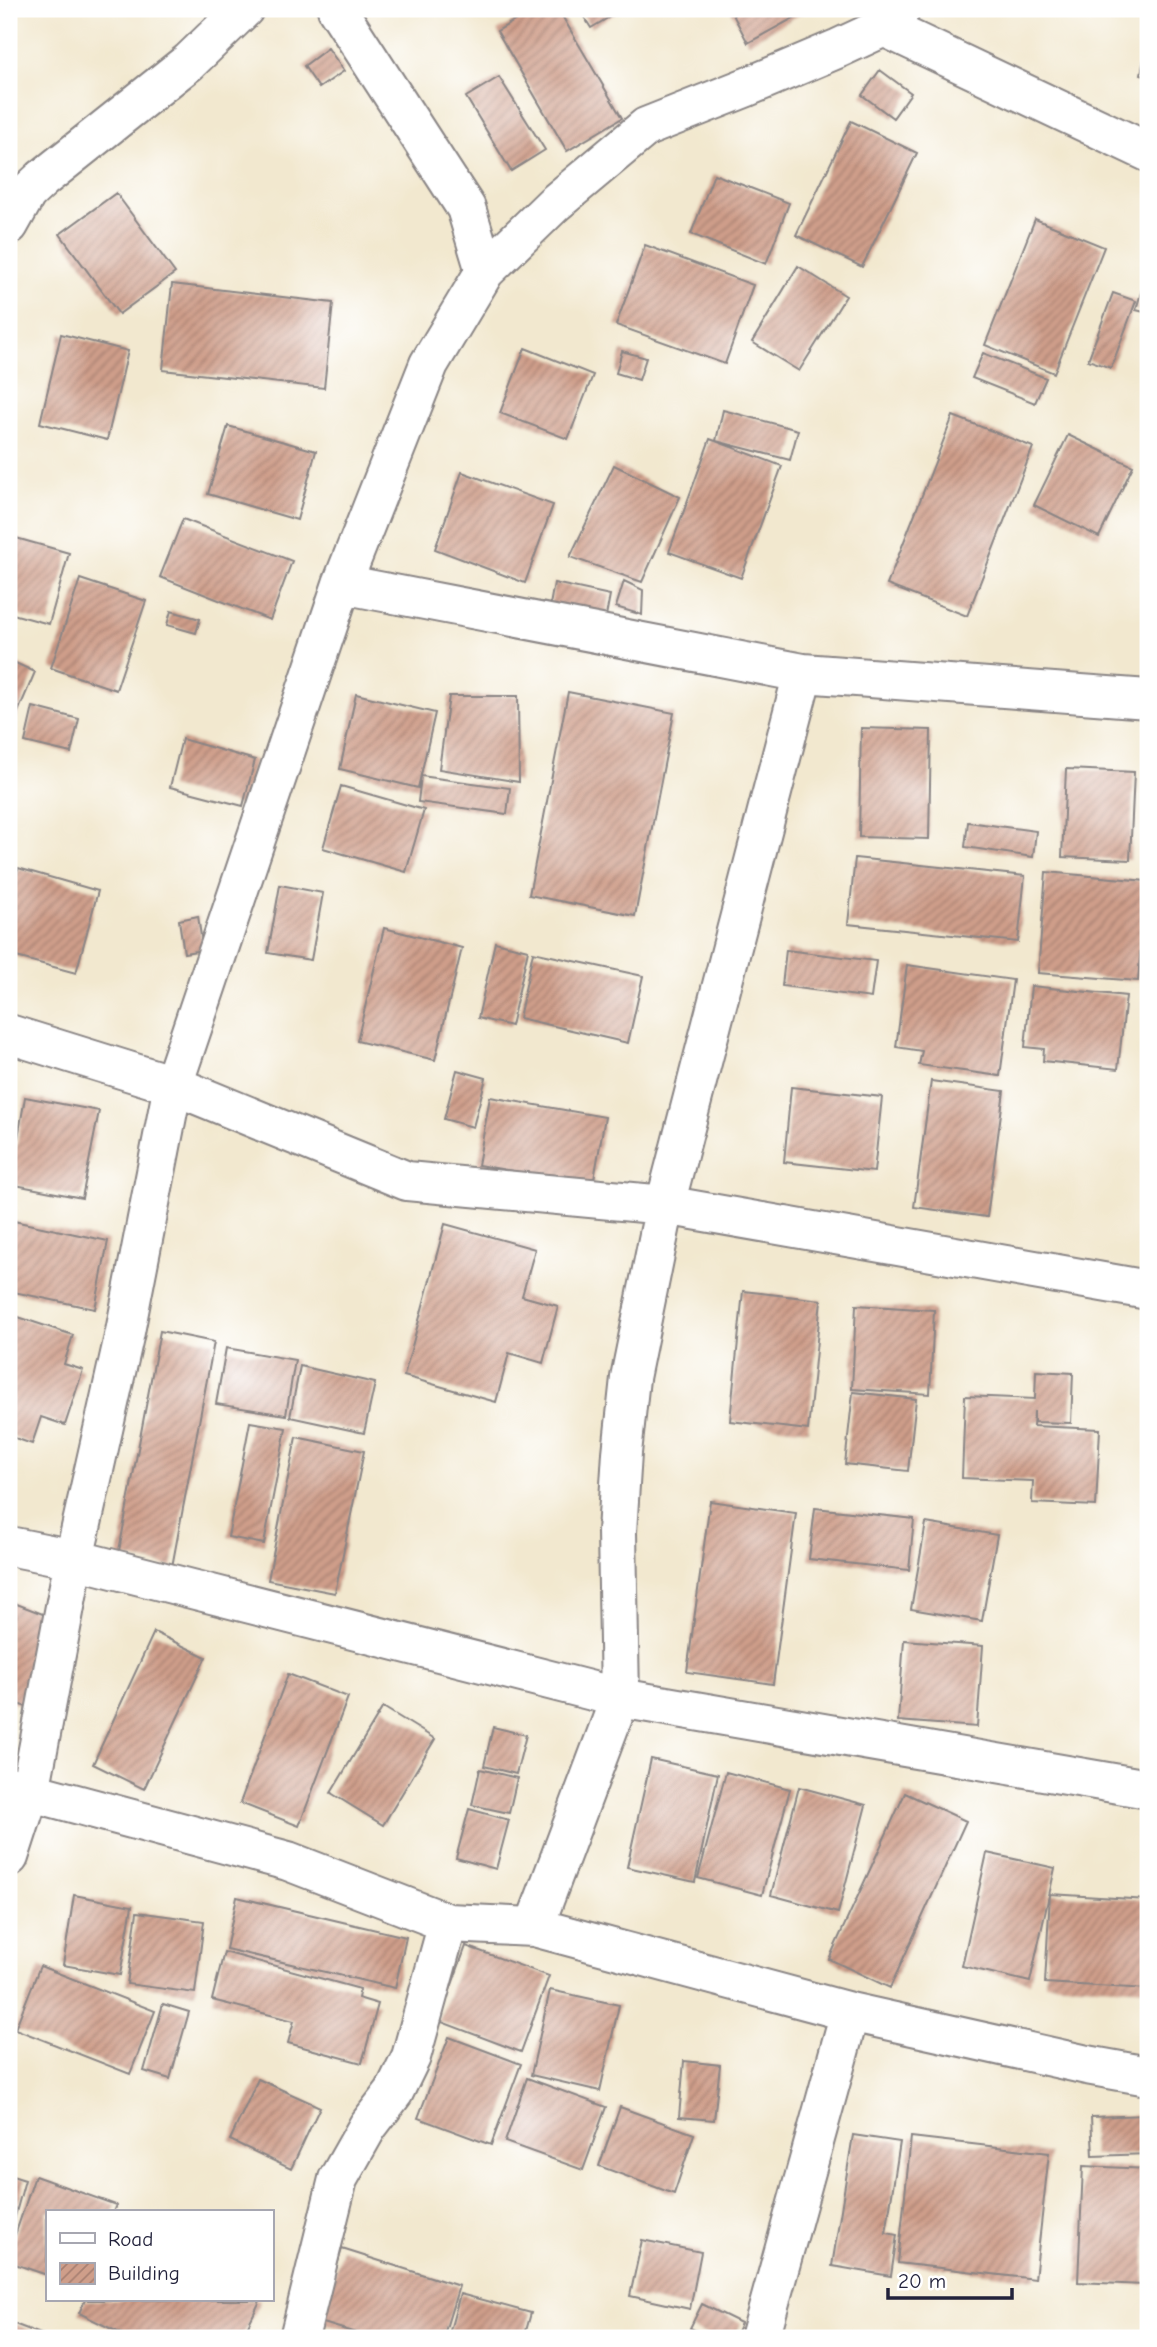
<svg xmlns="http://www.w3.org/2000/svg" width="1157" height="2347" font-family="'Comic Neue',sans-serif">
<defs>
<pattern id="building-hatch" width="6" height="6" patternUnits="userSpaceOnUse" patternTransform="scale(1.75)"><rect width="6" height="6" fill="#cf9e8a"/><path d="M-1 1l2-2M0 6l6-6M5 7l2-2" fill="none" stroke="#a88072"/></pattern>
</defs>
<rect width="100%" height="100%" fill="#fff"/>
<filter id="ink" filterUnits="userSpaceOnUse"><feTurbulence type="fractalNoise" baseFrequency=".0143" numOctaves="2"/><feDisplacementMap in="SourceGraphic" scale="14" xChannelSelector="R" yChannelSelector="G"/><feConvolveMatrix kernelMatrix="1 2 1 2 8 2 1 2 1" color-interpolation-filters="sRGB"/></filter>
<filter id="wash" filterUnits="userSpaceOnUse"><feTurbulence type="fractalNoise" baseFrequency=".00686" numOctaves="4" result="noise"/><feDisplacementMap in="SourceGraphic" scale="28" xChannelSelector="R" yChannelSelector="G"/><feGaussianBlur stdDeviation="1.57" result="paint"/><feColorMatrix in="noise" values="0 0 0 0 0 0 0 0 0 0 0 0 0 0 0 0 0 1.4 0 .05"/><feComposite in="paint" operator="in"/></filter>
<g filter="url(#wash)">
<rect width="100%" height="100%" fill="#f2e8cf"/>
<g id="blocks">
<path fill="url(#building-hatch)" d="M 535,9 L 558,9 L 622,118 L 567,151 L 497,31 Z
M 579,9 L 623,9 L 591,28 Z
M 730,9 L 810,9 L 748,43 Z
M 1147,43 L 1148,43 L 1148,76 L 1141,74 Z
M 328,48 L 344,71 L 319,88 L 304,66 Z
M 880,70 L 911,93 L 893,118 L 862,95 Z
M 499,77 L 545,150 L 511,171 L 466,97 Z
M 851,121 L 917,153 L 862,267 L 796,235 Z
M 714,174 L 789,203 L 766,264 L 691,234 Z
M 116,193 L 175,273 L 119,314 L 60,234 Z
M 1035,219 L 1104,247 L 1054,373 L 985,345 Z
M 645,245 L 753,285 L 725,364 L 616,325 Z
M 798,266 L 846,296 L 799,371 L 752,342 Z
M 1148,268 L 1148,313 L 1136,310 Z
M 172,284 L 333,303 L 324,388 L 163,370 Z
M 1113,293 L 1136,301 L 1111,368 L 1088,360 Z
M 61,334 L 128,351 L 107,440 L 40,423 Z
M 525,348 L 593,375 L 568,439 L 500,413 Z
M 622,351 L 646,358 L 639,380 L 616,373 Z
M 983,353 L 1046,378 L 1035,403 L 972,378 Z
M 723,410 L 798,430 L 790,460 L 716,441 Z
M 953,416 L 1033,447 L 967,616 L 887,585 Z
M 228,426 L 316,451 L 297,520 L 208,494 Z
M 1068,435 L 1133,466 L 1099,537 L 1034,505 Z
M 710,439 L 782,466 L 741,578 L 669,552 Z
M 614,465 L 680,497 L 642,582 L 570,557 Z
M 462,472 L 553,505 L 525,583 L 435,549 Z
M 183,519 L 292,561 L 270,620 L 160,577 Z
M 9,536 L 69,553 L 49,624 L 9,613 Z
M 80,579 L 146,601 L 116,690 L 51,668 Z
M 624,581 L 643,590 L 642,615 L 616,607 Z
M 554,583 L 610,595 L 606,616 L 550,605 Z
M 171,611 L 200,619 L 196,633 L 167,625 Z
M 9,660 L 35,672 L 9,733 Z
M 568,692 L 674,713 L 635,916 L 529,895 Z
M 356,694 L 435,713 L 418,788 L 340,769 Z
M 449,696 L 518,696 L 519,782 L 439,769 Z
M 33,707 L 79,719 L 71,753 L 25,742 Z
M 861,728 L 931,730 L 929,839 L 859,837 Z
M 182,739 L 255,760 L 243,806 L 170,787 Z
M 1066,769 L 1134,772 L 1130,860 L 1062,857 Z
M 421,776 L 510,788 L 507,814 L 418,802 Z
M 341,786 L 424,810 L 406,872 L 323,848 Z
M 968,822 L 1036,831 L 1033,857 L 965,847 Z
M 855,858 L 1025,876 L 1018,942 L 848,924 Z
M 18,868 L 98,891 L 76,973 L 9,955 L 9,902 Z
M 1046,872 L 1146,881 L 1138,981 L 1038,973 Z
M 280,885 L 323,893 L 311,960 L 268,953 Z
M 198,916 L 203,950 L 184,953 L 179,920 Z
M 384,928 L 462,948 L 435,1060 L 357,1041 Z
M 495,942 L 528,950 L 511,1026 L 478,1018 Z
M 786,950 L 876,961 L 871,998 L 782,986 Z
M 533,952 L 643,976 L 628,1043 L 519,1018 Z
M 907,965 L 1013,980 L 1000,1076 L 919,1065 L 922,1051 L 896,1047 Z
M 1031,986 L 1126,996 L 1118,1069 L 1043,1061 L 1044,1049 L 1025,1047 Z
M 457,1070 L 486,1078 L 473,1127 L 444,1119 Z
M 931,1081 L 1004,1091 L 987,1217 L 914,1207 Z
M 791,1087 L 882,1097 L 874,1172 L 784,1162 Z
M 25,1097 L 99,1111 L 82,1198 L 10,1184 Z
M 490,1097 L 605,1117 L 593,1185 L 478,1165 Z
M 9,1220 L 108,1241 L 95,1309 L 9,1291 Z
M 445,1224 L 535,1249 L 522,1296 L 558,1306 L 543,1363 L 509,1353 L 496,1402 L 404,1376 Z
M 743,1291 L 821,1300 L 808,1430 L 730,1421 Z
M 856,1305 L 934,1310 L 930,1394 L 852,1389 Z
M 9,1314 L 73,1335 L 64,1364 L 83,1370 L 65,1425 L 41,1417 L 32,1444 L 9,1436 Z
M 160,1331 L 214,1342 L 172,1567 L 118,1556 Z
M 226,1348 L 295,1360 L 286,1415 L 216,1404 Z
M 300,1366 L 375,1383 L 364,1433 L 290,1417 Z
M 1036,1371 L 1073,1373 L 1071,1423 L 1034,1422 L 1034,1411 L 1033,1426 L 1100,1429 L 1096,1506 L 1032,1503 L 1033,1481 L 962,1478 L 965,1396 L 1035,1399 Z
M 853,1392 L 916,1399 L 908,1471 L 845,1464 Z
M 250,1422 L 286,1428 L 264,1544 L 228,1537 Z
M 296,1437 L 364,1451 L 335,1593 L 268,1580 Z
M 710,1501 L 796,1513 L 773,1684 L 687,1672 Z
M 815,1508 L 914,1519 L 909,1570 L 809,1559 Z
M 926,1523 L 997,1535 L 982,1621 L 911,1609 Z
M 9,1601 L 61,1621 L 29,1708 L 9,1701 Z
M 154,1632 L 206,1657 L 144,1789 L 93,1764 Z
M 904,1640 L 983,1646 L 977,1727 L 898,1721 Z
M 288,1674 L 348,1697 L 299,1826 L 240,1803 Z
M 383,1707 L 435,1739 L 383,1825 L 331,1793 Z
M 493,1727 L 526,1735 L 516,1774 L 484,1766 Z
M 651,1759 L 718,1774 L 695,1882 L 627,1867 Z
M 480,1769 L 517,1778 L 509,1813 L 472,1805 Z
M 726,1772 L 790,1789 L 762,1895 L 698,1878 Z
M 799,1787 L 866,1805 L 838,1913 L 771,1895 Z
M 905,1793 L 966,1821 L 890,1988 L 829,1959 Z
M 469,1809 L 509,1820 L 496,1869 L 456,1858 Z
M 987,1853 L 1055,1868 L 1030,1982 L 962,1966 Z
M 1050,1894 L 1148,1900 L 1148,1989 L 1045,1983 Z
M 74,1895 L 132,1906 L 120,1975 L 63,1965 Z
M 237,1897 L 406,1937 L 395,1988 L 226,1949 Z
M 137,1912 L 204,1921 L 195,1993 L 127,1984 Z
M 466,1946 L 549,1976 L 521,2052 L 439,2021 Z
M 224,1952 L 360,1989 L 358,1998 L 378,2004 L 362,2063 L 288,2043 L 294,2021 L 212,2000 Z
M 40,1966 L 155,2011 L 130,2074 L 15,2029 Z
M 550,1990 L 619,2005 L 600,2091 L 531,2075 Z
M 163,2004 L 189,2012 L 170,2079 L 144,2071 Z
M 449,2037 L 521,2064 L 491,2145 L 418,2118 Z
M 684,2061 L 720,2065 L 714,2120 L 679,2117 Z
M 527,2078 L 606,2107 L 583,2170 L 505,2142 Z
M 258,2079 L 320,2107 L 291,2169 L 230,2140 Z
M 620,2107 L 694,2134 L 674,2194 L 599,2166 Z
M 1148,2115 L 1148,2154 L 1093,2156 L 1091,2117 Z
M 853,2135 L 900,2142 L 886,2233 L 897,2235 L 891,2276 L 832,2266 Z
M 911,2137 L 1049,2153 L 1035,2279 L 898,2263 Z
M 1083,2166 L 1148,2169 L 1144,2285 L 1078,2282 Z
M 9,2175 L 25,2180 L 14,2220 L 9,2218 Z
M 35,2176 L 116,2205 L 113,2212 L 47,2212 L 47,2275 L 9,2262 L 9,2253 Z
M 642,2240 L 701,2252 L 690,2309 L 630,2296 Z
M 342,2249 L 459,2286 L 443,2338 L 372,2338 L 320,2322 Z
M 460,2294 L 531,2313 L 524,2338 L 448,2338 Z
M 85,2300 L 258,2300 L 260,2301 L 242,2338 L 130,2338 L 79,2313 Z
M 702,2304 L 741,2323 L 734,2338 L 712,2338 L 690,2328 Z
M 9,2322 L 51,2338 L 9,2338 Z"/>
</g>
</g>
<g filter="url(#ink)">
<use href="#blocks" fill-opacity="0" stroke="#8a8585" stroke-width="2"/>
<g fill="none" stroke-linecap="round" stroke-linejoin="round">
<g stroke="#8a8585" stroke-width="42">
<path id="minor" d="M 337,9 L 466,208 L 485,271
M 884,27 L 1148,152
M 9,225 L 27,193 L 42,179 L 189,62 L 244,9
M 342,584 L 803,673 L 1148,699
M 9,1034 L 173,1085 L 407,1181 L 665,1205 L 1148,1290
M 9,1546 L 74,1559 L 620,1698 L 1148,1789
M 9,1786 L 288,1861 L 448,1923 L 534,1927 L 850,2012 L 1087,2065 L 1148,2076
M 9,1857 L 30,1792 L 74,1559 L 125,1332 L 173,1085 L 342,584 L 429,364 L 485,271 L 554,204 L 646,127 L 747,87 L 839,48 L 884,27 L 901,9
M 534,1927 L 620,1698 L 617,1532 L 622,1453 L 630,1378 L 665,1205 L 803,673
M 299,2338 L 338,2179 L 368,2126 L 394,2092 L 411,2057 L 448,1923
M 760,2338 L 850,2012"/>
</g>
<use href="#minor" stroke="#fff" stroke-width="38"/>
</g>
</g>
<rect width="1157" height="2347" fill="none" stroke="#fff" stroke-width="35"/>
<rect x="46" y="2210" width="228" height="91" fill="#ffffff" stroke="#a7a7b1" stroke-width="2"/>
<rect x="60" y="2233" width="35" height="10" fill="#ffffff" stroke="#a7a7b1" stroke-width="2"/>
<text x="108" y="2246" font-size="21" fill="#22223b">Road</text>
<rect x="60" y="2263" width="35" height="21" fill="url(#building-hatch)" stroke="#a7a7b1" stroke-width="2"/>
<text x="108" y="2280" font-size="21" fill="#22223b">Building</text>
<path d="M888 2288v10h124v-10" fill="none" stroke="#22223b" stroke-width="3.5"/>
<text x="898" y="2288" font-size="21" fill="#22223b" stroke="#ffffff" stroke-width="5" paint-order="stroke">20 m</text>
</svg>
